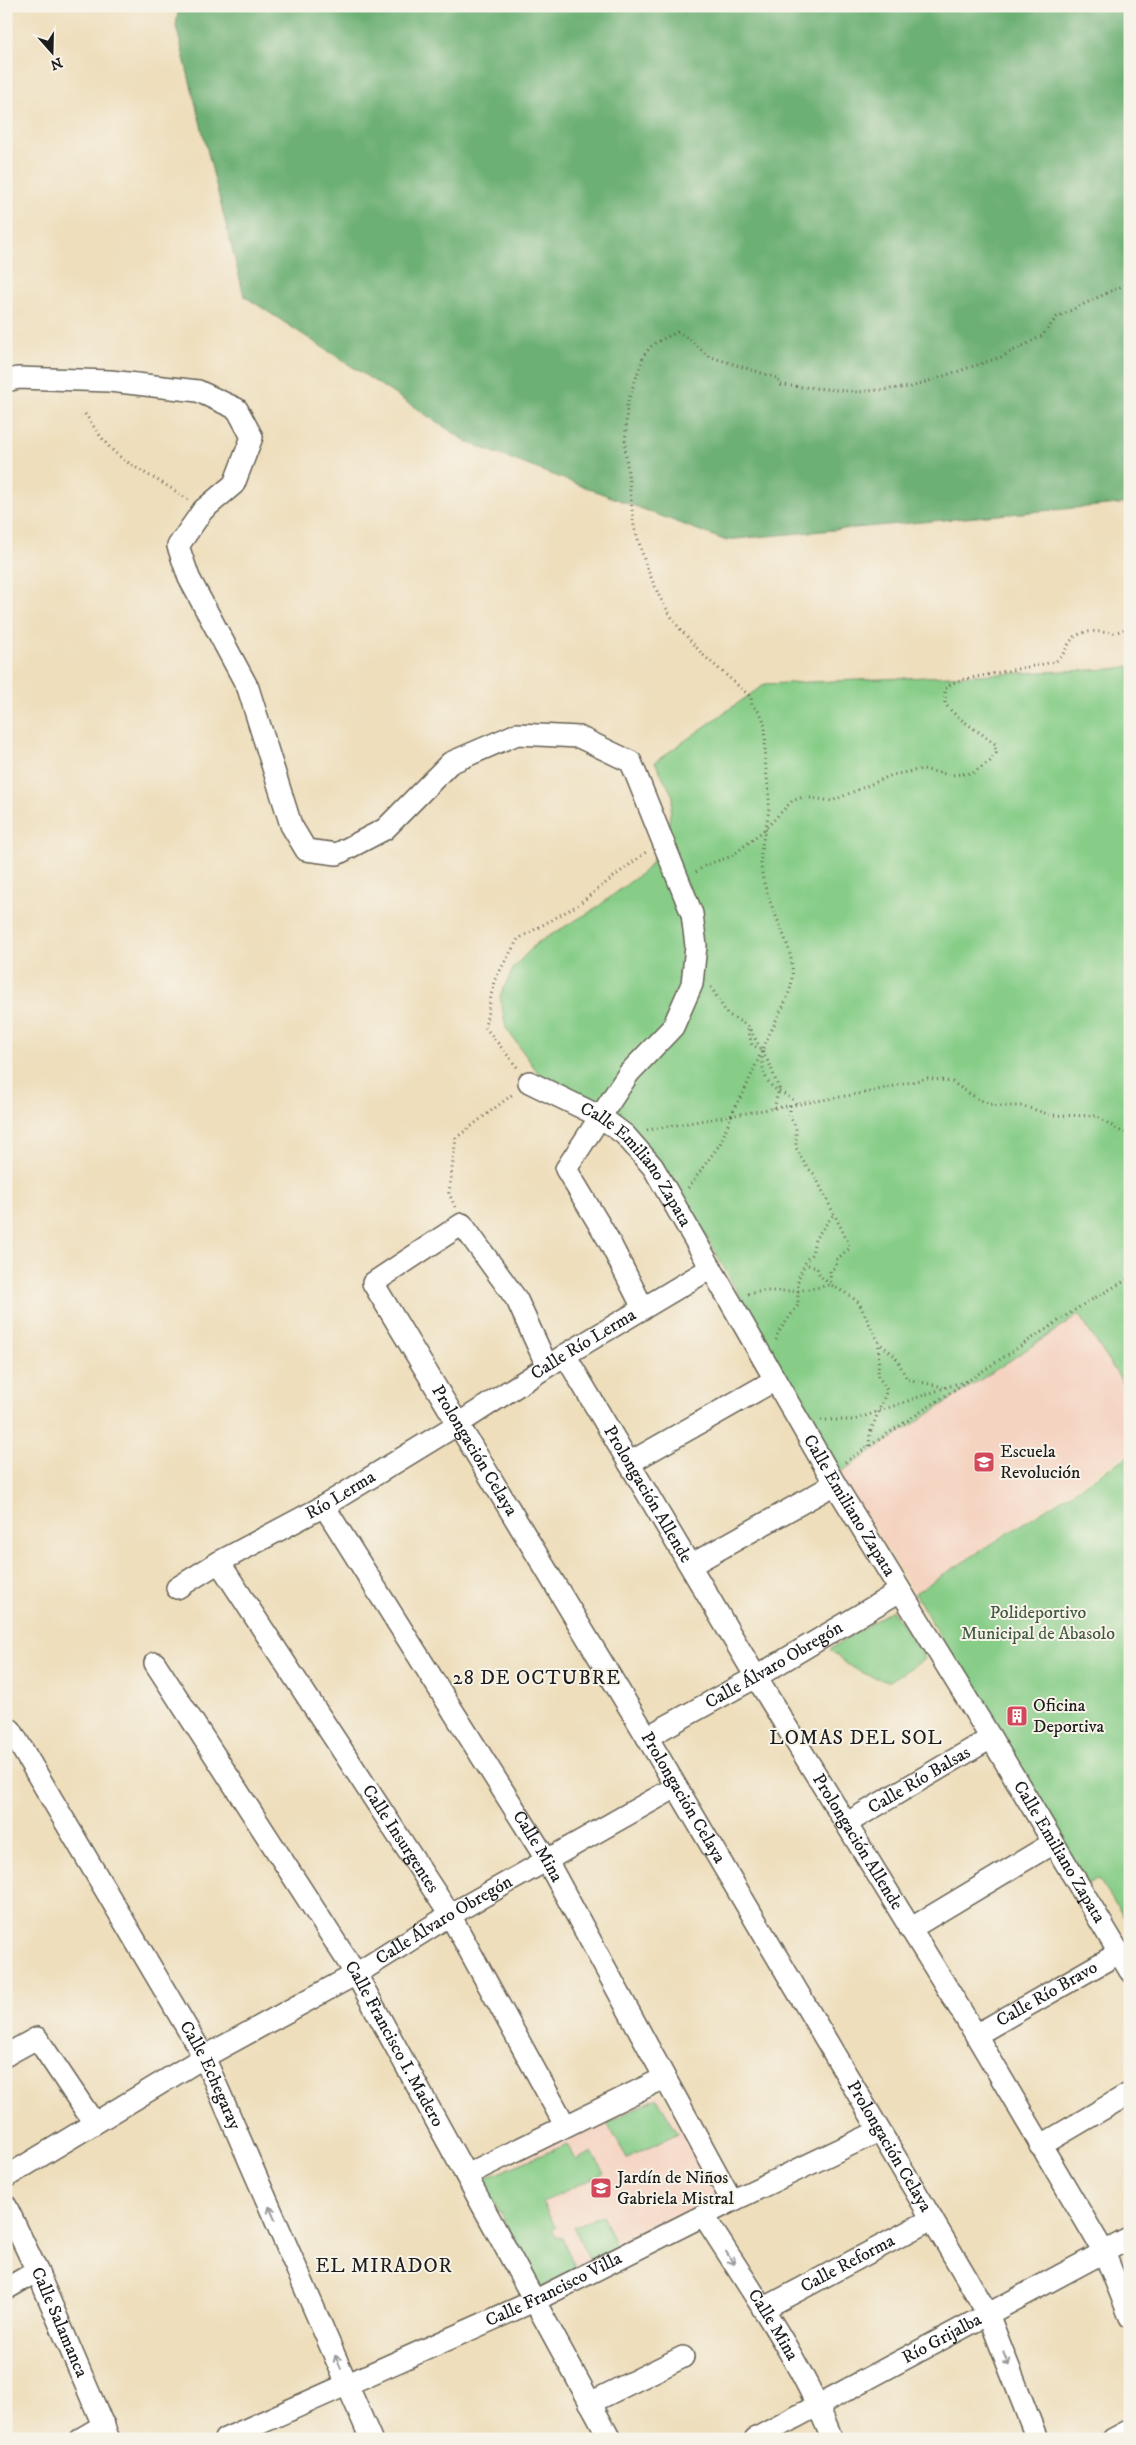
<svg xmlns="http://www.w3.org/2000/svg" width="1136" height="2445" font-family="'IM FELL DW Pica',serif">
<rect width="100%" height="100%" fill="#f7f3e8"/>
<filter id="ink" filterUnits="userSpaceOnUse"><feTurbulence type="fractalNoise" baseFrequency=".02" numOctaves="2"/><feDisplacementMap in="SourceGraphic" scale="10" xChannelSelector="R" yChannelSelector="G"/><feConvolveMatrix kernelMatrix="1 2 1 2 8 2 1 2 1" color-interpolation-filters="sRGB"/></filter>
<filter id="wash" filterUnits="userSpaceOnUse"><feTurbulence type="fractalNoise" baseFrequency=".0096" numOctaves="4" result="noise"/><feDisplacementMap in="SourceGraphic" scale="20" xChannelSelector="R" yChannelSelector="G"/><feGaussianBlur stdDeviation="1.12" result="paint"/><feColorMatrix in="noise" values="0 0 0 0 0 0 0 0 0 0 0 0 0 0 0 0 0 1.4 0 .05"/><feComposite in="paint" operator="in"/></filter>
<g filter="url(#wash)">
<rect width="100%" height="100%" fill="#eedebc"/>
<path fill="#f5d3c1" d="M 1079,1314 L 1130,1394 L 1130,1450 L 915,1593 L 839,1473 Z
M 659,2093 L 720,2197 L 541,2287 L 481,2180 Z"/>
<path fill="#87cd88" stroke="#527452" d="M 1130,666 L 1130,1394 L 1079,1315 L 839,1473 L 701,1227 L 658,1159 L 623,1119 L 541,1077 L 506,1028 L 500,996 L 514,967 L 537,943 L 595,909 L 648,868 L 667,833 L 673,796 L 655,762 L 765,684 L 1112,669 Z
M 1130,1455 L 1130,1926 L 1098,1878 L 1087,1885 L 1002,1746 L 915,1593 Z
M 892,1610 L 925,1659 L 888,1682 C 861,1673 850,1669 830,1649 Z
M 657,2098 L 678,2133 L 627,2158 L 607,2123 Z
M 568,2144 L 576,2160 L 592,2152 L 604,2173 L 542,2202 L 556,2227 L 552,2230 L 556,2237 L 562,2238 L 576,2269 L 541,2287 L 481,2180 Z
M 602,2215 L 617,2249 L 590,2262 L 574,2227 Z"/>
<path fill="#6db074" stroke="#446648" d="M 179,6 L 1130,6 L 1130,503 L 724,540 L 469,443 L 244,296 L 176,26 Z"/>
</g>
<g filter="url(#ink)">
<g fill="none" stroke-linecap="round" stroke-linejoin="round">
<g stroke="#666054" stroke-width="24">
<g id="minor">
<path d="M 6,381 L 18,378 L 110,381 L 198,391 L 237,409 L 252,437 L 234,484 L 203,510 L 178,546 L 189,578 L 248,688 L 291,825 L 306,850 L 337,854 L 385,829 L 450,763 L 517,734 L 579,737 L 631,762 L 692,914 L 696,946 L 692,984 L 673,1027 L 629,1073 L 566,1169 L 608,1239 L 643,1308"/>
<path id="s1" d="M 529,1082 L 601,1117 L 625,1135 L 653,1167 L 835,1484 L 991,1738 L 1130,1971"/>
<path id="s2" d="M 565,1355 L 756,1677 L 976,2035 L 1104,2252 L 1130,2317"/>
<path id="s3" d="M 547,1366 L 517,1300 L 462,1224 L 373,1283 L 647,1737 L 988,2314 L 1037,2439"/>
<path d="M 629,1463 L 775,1380"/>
<path id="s4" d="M 324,1506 L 546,1859 L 732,2201"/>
<path id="s5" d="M 219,1562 L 450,1915 L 565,2125"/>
<path d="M 691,1565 L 835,1484"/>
<path id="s6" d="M 177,1588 L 219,1562 L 324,1506 L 458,1424 L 565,1355 L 711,1268"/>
<path id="s7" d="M 155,1663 L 356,1974 L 610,2439"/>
<path id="s8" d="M 11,1730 L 204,2057 L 371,2439"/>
<path id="s9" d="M 647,1737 L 756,1677 L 900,1591"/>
<path id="s10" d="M 847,1823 L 991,1738"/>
<path d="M 910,1929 L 1053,1843"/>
<path id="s11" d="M 976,2035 L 1119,1953"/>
<path d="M 6,2055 L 37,2038 L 94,2123"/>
<path d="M 1040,2146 L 1130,2093"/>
<path d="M 466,2175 L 664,2078"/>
<path id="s12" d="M 6,2177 L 204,2057 L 356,1974 L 450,1915 L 676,1787"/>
<path id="s13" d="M 6,2206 L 37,2271 L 109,2439"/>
<path id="s14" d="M 704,2216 C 749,2288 801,2360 832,2439"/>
<path d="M 6,2289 L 37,2271"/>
<path id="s15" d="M 763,2309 L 932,2219"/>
<path d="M 590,2403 L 683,2357"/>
<path d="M 80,2439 L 104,2425"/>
<path id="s16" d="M 225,2439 L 536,2300 L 732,2201 L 879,2131"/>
<path id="s17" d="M 755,2439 L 1130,2238"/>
<path d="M 1113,2439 L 1130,2430"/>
</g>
</g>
<path stroke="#666054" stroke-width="3" stroke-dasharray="1 4" stroke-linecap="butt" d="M 85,414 C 95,428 105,445 119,456 C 141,473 166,483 188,500
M 696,872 L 706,865 L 732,856 L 764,830 L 792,801 L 803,797 L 832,801 L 892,775 L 923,769 L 950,775 L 973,773 L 990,761 L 996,753 L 995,744 C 978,730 959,721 945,704 L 945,689 L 952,683 L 965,679 L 1054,662 C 1067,656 1066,639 1080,634 C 1098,627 1111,639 1130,626
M 711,987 L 727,1014 L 748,1026 L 770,1065 L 779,1089 L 774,1108
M 748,1029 L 752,1045 L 762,1050 C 762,1067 763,1083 780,1092 C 787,1096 792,1097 796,1104
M 517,1067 L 485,1027 L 494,981 L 518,939 L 576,906 L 646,852
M 790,1105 L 790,1116 L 796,1128 L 796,1148 L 806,1166 L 814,1174 L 849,1244 L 849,1249 L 837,1259 L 835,1267 L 830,1271 L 831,1285 L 849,1295 L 859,1303 L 879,1343 L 895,1356 L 907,1379 L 943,1387
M 647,1130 L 869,1092 L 928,1078 L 952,1082 L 978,1099 L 995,1106 L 1023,1106 L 1051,1115 L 1096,1116 L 1122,1132 L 1130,1133
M 688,1188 L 720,1144 L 736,1104 L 743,1094 C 753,1071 763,1048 774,1025 C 780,1010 791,995 792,979 C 797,942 758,898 761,855 C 762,838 768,823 769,807 C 770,789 765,771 765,754 C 765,737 769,716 752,706 L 751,697 L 702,654 L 676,624 L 660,598 L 646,566 L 634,526 L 625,447 L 627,404 L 644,355 L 653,344 L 677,332 L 691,340 L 708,356 L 777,378 L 781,385 L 858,392 L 911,387 L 1001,357 L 1042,336 L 1057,317 L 1130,282
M 455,1207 L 449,1193 L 456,1138 L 513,1094
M 748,1294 L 763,1291 L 797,1291 L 831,1285 L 820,1276 L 817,1268 L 805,1264
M 776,1340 L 778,1333 L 798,1305 L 798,1279 L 807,1259 L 812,1254 L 815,1239 L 833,1215
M 821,1420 L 854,1420 L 967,1380
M 869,1446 L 870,1433 L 887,1390 L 878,1376 L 879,1343
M 845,1462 L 1084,1304 L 1130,1278"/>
<use href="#minor" stroke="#fff" stroke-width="21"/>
</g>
<defs><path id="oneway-shaft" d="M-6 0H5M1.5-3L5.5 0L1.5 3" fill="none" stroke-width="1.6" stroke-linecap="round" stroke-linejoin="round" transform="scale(1.25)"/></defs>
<g stroke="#999">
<use href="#oneway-shaft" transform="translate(272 2213) rotate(-114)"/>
<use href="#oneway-shaft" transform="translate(730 2258) rotate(58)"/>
<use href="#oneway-shaft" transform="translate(1006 2359) rotate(68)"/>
<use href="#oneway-shaft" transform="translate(338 2362) rotate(-114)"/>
</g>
</g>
<defs>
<g id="school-square" transform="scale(1.125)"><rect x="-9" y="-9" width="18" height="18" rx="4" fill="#d1495b" stroke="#f7f3e8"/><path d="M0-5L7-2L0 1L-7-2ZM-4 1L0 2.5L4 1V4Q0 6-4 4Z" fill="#fff"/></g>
<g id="building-square" transform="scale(1.125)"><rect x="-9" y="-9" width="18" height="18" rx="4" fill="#d1495b" stroke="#f7f3e8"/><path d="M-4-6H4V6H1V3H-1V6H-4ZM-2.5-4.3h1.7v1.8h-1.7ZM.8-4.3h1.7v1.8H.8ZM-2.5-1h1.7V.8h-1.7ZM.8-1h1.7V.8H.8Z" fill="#fff"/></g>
</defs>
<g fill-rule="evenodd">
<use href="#school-square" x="984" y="1462"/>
<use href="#building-square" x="1017" y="1716"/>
<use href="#school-square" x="601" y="2188"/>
</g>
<g text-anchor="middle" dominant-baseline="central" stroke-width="4" stroke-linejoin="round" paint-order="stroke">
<g font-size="18" fill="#1c1c1c" stroke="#f7f3e8">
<text stroke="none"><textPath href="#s1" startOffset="139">Calle Emiliano Zapata</textPath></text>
<text stroke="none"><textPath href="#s6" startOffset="474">Calle Río Lerma</textPath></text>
<text stroke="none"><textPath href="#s3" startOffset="469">Prolongación Celaya</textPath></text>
<text stroke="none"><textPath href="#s6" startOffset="188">Río Lerma</textPath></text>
<text stroke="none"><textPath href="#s2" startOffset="162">Prolongación Allende</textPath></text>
<text stroke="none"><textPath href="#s1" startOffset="544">Calle Emiliano Zapata</textPath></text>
<text stroke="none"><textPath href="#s9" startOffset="146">Calle Álvaro Obregón</textPath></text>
<text stroke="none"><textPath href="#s10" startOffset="84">Calle Río Balsas</textPath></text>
<text stroke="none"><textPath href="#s3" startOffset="874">Prolongación Celaya</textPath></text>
<text stroke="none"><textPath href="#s5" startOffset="331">Calle Insurgentes</textPath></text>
<text stroke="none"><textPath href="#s2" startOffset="568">Prolongación Allende</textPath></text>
<text stroke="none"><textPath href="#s4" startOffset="402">Calle Mina</textPath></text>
<text stroke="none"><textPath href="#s1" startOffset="949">Calle Emiliano Zapata</textPath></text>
<text stroke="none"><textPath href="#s12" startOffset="508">Calle Álvaro Obregón</textPath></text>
<text stroke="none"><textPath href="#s11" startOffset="82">Calle Río Bravo</textPath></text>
<text stroke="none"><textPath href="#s7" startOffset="450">Calle Francisco I. Madero</textPath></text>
<text stroke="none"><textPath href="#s8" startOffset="399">Calle Echegaray</textPath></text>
<text stroke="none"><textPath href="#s3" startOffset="1279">Prolongación Celaya</textPath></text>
<text stroke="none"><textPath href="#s15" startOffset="96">Calle Reforma</textPath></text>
<text stroke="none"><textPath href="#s16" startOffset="361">Calle Francisco Villa</textPath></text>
<text stroke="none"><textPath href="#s13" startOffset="128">Calle Salamanca</textPath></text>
<text stroke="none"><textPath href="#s14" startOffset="129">Calle Mina</textPath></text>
<text stroke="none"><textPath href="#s17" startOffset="212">Río Grijalba</textPath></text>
</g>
<g font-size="18" fill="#1c1c1c" stroke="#f7f3e8" text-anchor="start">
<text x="1000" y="1452">Escuela<tspan x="1000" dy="21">Revolución</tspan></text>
<text x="1033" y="1706">Oficina<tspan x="1033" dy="21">Deportiva</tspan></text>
<text x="617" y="2178">Jardín de Niños<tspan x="617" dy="21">Gabriela Mistral</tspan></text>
</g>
<g font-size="18" fill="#415a42" stroke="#f7f3e8">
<text x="1038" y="1613">Polideportivo<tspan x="1038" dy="21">Municipal de Abasolo</tspan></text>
</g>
<g font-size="20" letter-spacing="1" fill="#1c1c1c" stroke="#f7f3e8">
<text x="537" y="1678">28 DE OCTUBRE</text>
<text x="856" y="1738">LOMAS DEL SOL</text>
<text x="384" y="2266">EL MIRADOR</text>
</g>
</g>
<rect width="1136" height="2445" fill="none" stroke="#f7f3e8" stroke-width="25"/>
<g transform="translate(52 52) rotate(160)" stroke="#f7f3e8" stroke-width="4" paint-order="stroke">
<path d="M0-4L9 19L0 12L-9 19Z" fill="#1c1c1c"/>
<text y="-8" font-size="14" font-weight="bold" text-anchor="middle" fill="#1c1c1c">N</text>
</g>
</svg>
